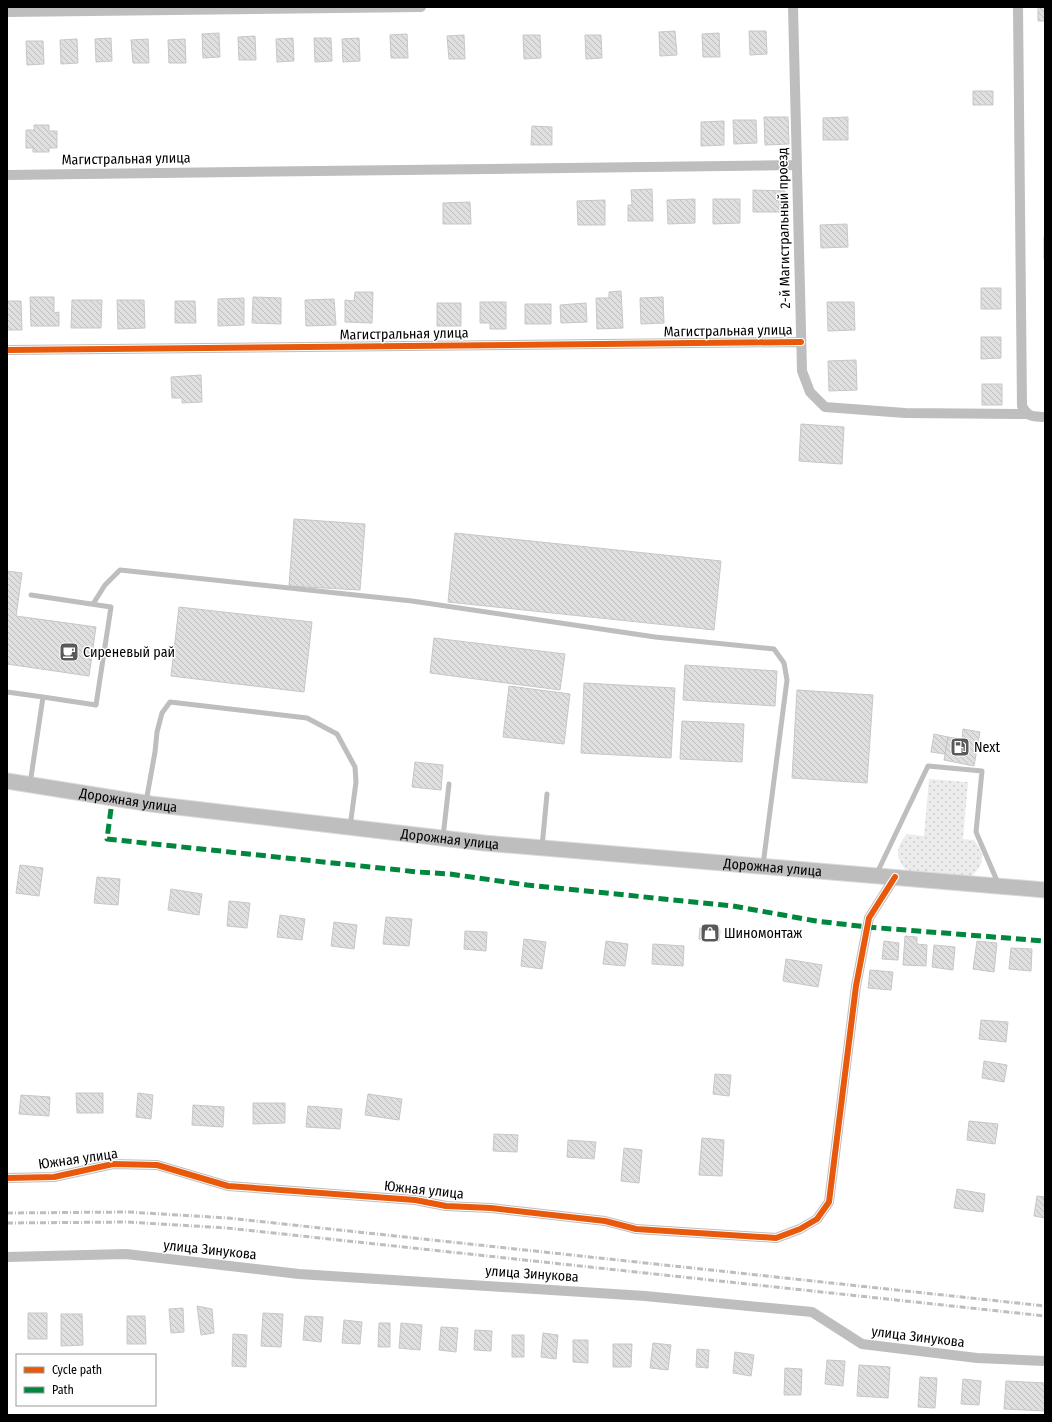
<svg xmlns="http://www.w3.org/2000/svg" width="1052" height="1422" font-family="'Fira Sans Condensed',sans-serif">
<defs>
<pattern id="grass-dots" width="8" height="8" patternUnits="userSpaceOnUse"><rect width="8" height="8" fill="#ececec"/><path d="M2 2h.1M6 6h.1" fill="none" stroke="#c9c9c9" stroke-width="1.8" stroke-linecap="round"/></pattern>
<pattern id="building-back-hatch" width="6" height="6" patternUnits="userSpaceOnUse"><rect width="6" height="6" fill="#dfdfdf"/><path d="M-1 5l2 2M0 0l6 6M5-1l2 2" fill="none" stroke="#bebebe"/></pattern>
</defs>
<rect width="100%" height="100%" fill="#fff"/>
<path fill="url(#grass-dots)" d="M 929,779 L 968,782 L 963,839 L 974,840 C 985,853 985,864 972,876 L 907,871 C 895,859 895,847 907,834 L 924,836 Z"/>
<path fill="url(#building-back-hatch)" stroke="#c7c7c7" d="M 1038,7 L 1045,7 L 1045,21 L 1038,21 Z
M 675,31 L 677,55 L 660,56 L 659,32 Z
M 749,31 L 766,31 L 767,54 L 750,55 Z
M 219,33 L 220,57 L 203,58 L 202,34 Z
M 719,33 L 720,57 L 703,57 L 702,34 Z
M 407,34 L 408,58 L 391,58 L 390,35 Z
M 464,35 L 465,59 L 449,59 L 447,36 Z
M 523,35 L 540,35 L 541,58 L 524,59 Z
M 585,35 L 601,35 L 602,58 L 586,59 Z
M 255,36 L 256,60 L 239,60 L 238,37 Z
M 111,38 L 112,61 L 96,62 L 95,39 Z
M 293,38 L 294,61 L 277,62 L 276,39 Z
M 314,38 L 331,38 L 332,61 L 315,62 Z
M 359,38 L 360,61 L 343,62 L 342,39 Z
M 77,39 L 78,63 L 61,64 L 60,40 Z
M 148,39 L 149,63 L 133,63 L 131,40 Z
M 185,39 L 186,63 L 169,63 L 168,40 Z
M 26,41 L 43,41 L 44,64 L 27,65 Z
M 973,91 L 993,91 L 993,105 L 973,105 Z
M 764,117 L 788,117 L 789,144 L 765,145 Z
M 848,117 L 848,140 L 823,140 L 823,118 Z
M 733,120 L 756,120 L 757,143 L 734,144 Z
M 724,121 L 724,145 L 701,146 L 701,122 Z
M 34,125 L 49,125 L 49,131 L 57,131 L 57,148 L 49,148 L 49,152 L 33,152 L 33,148 L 26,148 L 26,130 L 34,130 Z
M 532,126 L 552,127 L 552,145 L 531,145 Z
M 652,189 L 653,221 L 628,221 L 628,205 L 632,205 L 631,190 Z
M 753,190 L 785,191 L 784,212 L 753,212 Z
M 695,199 L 695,223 L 668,224 L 667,200 Z
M 713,199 L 740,199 L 740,223 L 713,224 Z
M 605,200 L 605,225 L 578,225 L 577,201 Z
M 470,202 L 471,224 L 443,224 L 443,203 Z
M 847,224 L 848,247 L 821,248 L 820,225 Z
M 1044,237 L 1045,237 L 1045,259 L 1044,259 Z
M 981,288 L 1001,288 L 1001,309 L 981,309 Z
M 621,291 L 623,328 L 597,329 L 596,298 L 609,298 L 609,292 Z
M 355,292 L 373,292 L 372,323 L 345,322 L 345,300 L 354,301 Z
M 30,297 L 54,297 L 54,313 L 59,312 L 59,326 L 31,326 Z
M 253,297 L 281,298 L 281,324 L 252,323 Z
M 663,297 L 664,323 L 641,324 L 640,298 Z
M 244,298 L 244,325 L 218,326 L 218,299 Z
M 334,299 L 336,325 L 306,326 L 305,300 Z
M 72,300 L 102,300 L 101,328 L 71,328 Z
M 117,300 L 144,300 L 145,328 L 118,329 Z
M 7,301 L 21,301 L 22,330 L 7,330 Z
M 175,301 L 195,301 L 196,323 L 175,323 Z
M 480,302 L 506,302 L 506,329 L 490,329 L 490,323 L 480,323 Z
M 827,302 L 854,302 L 855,330 L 828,331 Z
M 437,303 L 461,303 L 461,326 L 437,326 Z
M 586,303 L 587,322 L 561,323 L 560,305 Z
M 525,304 L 551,304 L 551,324 L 525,324 Z
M 981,337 L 1001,337 L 1001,358 L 981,359 Z
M 856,360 L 857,390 L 829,391 L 828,361 Z
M 201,375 L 202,402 L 182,403 L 182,398 L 172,398 L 171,377 Z
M 982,384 L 1002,384 L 1002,405 L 982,405 Z
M 801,424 L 844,427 L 842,464 L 799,461 Z
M 294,519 L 365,524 L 360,590 L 289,586 Z
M 455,533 L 721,561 L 714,630 L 448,602 Z
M 7,571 L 22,573 L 16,616 L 96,627 L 89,676 L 7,664 Z
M 179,607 L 312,622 L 304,692 L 171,676 Z
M 434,638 L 565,654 L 560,690 L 430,673 Z
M 685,665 L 777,671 L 775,706 L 683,700 Z
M 584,683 L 675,688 L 671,758 L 581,753 Z
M 509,686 L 570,694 L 564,744 L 503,737 Z
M 797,690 L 873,695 L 867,783 L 792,778 Z
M 682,721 L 744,724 L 742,762 L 680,759 Z
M 963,729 L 980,732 L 974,766 L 944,760 L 948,737 L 962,739 Z
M 934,734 L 948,737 L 945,754 L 931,752 Z
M 415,762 L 443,765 L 441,790 L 412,787 Z
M 20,865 L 43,868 L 39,896 L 16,893 Z
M 97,877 L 120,879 L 118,905 L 94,903 Z
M 171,889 L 202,894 L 199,915 L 168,910 Z
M 229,901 L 250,903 L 247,928 L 227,926 Z
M 280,915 L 305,919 L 302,940 L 277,937 Z
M 386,917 L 412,919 L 409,946 L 383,944 Z
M 334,922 L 357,925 L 354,949 L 331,946 Z
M 700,928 L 720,930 L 719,941 L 699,939 Z
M 465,931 L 487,932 L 486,951 L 464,949 Z
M 905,936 L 917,937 L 917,944 L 927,945 L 926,966 L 903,965 Z
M 524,939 L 546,942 L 542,969 L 521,966 Z
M 606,941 L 628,944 L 625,966 L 603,964 Z
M 884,941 L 899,943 L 898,960 L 882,959 Z
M 977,941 L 997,943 L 994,972 L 973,969 Z
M 653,944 L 684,946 L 683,966 L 652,964 Z
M 934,945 L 955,947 L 953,970 L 932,967 Z
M 1011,948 L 1032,949 L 1031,971 L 1009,969 Z
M 786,959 L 822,965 L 818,987 L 783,981 Z
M 870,970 L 893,972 L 891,990 L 868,988 Z
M 981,1020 L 1008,1022 L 1006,1042 L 979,1039 Z
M 984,1061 L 1007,1065 L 1004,1082 L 982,1078 Z
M 715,1074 L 731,1075 L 729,1096 L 713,1094 Z
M 76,1093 L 103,1093 L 103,1113 L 77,1113 Z
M 138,1093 L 153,1095 L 151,1119 L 136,1117 Z
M 368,1094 L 402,1099 L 399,1120 L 365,1115 Z
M 21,1095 L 50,1097 L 49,1116 L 19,1114 Z
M 253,1103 L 285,1103 L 285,1123 L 253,1124 Z
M 193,1105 L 224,1107 L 223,1127 L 192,1125 Z
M 308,1106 L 342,1109 L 340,1129 L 306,1127 Z
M 969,1121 L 998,1124 L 995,1144 L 967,1140 Z
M 494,1134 L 518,1135 L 517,1152 L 493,1151 Z
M 702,1138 L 724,1140 L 722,1176 L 699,1175 Z
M 568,1140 L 596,1142 L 594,1159 L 567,1157 Z
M 624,1148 L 642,1150 L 639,1183 L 621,1181 Z
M 957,1189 L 985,1194 L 983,1212 L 954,1208 Z
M 1037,1196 L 1045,1197 L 1045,1218 L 1034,1216 Z
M 197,1306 L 212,1309 L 214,1333 L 201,1335 Z
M 183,1308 L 184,1332 L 171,1333 L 169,1309 Z
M 28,1313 L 47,1313 L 47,1339 L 28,1339 Z
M 263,1313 L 283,1314 L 281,1347 L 261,1346 Z
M 61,1314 L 82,1314 L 83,1345 L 61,1346 Z
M 127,1316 L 145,1316 L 146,1344 L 127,1344 Z
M 305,1316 L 323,1317 L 321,1342 L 303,1340 Z
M 344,1320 L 362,1322 L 360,1344 L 342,1343 Z
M 379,1323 L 390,1323 L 390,1347 L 378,1347 Z
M 401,1323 L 422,1325 L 420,1350 L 399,1348 Z
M 441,1327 L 458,1328 L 456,1352 L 439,1350 Z
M 475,1330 L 492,1331 L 491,1351 L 474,1350 Z
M 543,1333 L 558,1335 L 556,1359 L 541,1357 Z
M 233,1334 L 247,1335 L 246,1367 L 232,1366 Z
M 512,1335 L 524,1335 L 524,1357 L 512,1357 Z
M 573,1340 L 588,1340 L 588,1363 L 573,1362 Z
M 653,1343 L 671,1345 L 668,1370 L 650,1368 Z
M 613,1344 L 632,1344 L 631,1367 L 613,1367 Z
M 697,1349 L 709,1350 L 708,1368 L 696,1367 Z
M 735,1352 L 754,1355 L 751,1376 L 733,1373 Z
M 827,1360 L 845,1361 L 843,1386 L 825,1384 Z
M 859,1365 L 890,1367 L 888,1398 L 857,1396 Z
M 785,1368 L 802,1369 L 801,1395 L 784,1395 Z
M 920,1377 L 937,1378 L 935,1408 L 918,1407 Z
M 963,1379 L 981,1381 L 979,1405 L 961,1404 Z
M 1006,1381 L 1045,1383 L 1045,1411 L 1004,1409 Z"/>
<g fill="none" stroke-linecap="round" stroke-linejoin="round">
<g stroke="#dbdbdb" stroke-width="17">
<g id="primary">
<path id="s1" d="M 7,781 L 151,804 L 484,843 L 1045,890"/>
</g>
</g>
<path stroke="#bebebe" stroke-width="5" d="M 31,595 L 111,607 L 96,705 L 43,697
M 93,604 L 105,585 L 120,570 L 412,601 L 655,637 L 774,649 L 784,663 L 787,680 L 763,865
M 7,692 L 43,697 L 30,784
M 146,802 L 155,752 L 157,732 L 162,713 L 170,702 L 307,718 L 337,734 L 355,767 L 356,782 L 350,827
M 443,837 L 449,784
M 542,847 L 547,794
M 877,873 L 928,766 L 982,771 L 976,832 L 998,883"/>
<path stroke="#bebebe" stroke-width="10" d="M 793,7 L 802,371 L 810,392 L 825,407 L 905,413 L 1027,414
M 1018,7 L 1022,406 C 1029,418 1032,416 1045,417
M 7,12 L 421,7
M 7,175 L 797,165
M 7,350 L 801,342
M 7,1178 L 54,1177 L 113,1164 L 157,1165 L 228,1186 L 415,1200 L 446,1206 L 491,1208 L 605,1221 L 636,1229 L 776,1238 L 800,1229 L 817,1219 L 829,1202 L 856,986 L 869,918 L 895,877
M 7,1257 L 126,1254 L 299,1274 L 645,1296 L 812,1312 L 862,1344 L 977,1358 L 1045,1361"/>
<use href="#primary" stroke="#bebebe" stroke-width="15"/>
<path stroke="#bebebe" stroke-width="3" stroke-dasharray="6 2 1 2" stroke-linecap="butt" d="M 7,1213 L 128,1212 L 228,1218 L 1045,1306
M 7,1223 L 127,1222 L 227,1228 L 1045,1316"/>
<path stroke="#00873e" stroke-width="5" stroke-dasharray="10 5" stroke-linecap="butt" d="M 111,809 L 107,839 L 418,872 L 450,874 L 527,885 L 733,906 L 816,921 L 867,927 L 1045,941"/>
<g stroke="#fff" stroke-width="8">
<path id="cycleway" d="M 7,350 L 801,342
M 7,1178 L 54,1177 L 113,1164 L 157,1165 L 228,1186 L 415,1200 L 446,1206 L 491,1208 L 605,1221 L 636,1229 L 776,1238 L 800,1229 L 817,1219 L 829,1202 L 856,986 L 869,918 L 895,877"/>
</g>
<use href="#cycleway" stroke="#e8590c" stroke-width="6"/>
</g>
<defs>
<g id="cafe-square" transform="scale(1)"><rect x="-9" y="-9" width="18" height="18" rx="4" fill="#595959" stroke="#fff"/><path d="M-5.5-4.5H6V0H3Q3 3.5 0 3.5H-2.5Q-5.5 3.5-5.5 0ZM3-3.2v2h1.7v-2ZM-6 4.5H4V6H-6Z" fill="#fff"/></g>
<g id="fuel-square" transform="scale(1)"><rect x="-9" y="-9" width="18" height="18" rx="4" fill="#595959" stroke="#fff"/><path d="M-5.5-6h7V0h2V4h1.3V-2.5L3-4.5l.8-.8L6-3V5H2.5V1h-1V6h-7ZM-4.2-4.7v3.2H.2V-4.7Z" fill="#fff"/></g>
<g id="shop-square" transform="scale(1)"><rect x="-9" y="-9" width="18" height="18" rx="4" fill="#595959" stroke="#fff"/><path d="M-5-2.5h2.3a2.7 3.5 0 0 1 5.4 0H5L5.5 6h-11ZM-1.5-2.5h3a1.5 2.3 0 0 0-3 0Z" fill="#fff"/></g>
</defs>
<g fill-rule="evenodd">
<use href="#cafe-square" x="69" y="652"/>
<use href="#fuel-square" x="960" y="747"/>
<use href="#shop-square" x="710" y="933"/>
</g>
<g text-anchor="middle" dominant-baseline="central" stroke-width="3" stroke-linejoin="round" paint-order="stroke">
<g font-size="14" fill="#000" stroke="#fff">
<text transform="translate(126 159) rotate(-1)">Магистральная улица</text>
<text transform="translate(784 228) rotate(-91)">2-й Магистральный проезд</text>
<text transform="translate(728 331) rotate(-1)">Магистральная улица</text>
<text transform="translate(404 334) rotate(-1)">Магистральная улица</text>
<text stroke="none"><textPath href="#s1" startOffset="123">Дорожная улица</textPath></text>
<text stroke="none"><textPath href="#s1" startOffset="447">Дорожная улица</textPath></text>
<text stroke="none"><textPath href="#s1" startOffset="771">Дорожная улица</textPath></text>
<text transform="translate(78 1159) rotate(-8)">Южная улица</text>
<text transform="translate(424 1190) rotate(6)">Южная улица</text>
<text transform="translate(210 1250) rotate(6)">улица Зинукова</text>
<text transform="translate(532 1274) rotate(4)">улица Зинукова</text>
<text transform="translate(918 1337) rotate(7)">улица Зинукова</text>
</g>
<g font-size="14" fill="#000" stroke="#fff" text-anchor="start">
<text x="83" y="652">Сиреневый рай</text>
<text x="974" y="747">Next</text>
<text x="724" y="933">Шиномонтаж</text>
</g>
</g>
<rect width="1052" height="1422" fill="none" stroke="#000000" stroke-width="16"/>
<rect x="16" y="1354" width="140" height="52" fill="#ffffff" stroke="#999999"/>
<rect x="24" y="1367" width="20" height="6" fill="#e8590c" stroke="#999999"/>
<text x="52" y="1374" font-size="12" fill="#000000">Cycle path</text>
<rect x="24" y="1387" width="20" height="6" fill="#00873e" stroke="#999999"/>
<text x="52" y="1394" font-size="12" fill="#000000">Path</text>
</svg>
